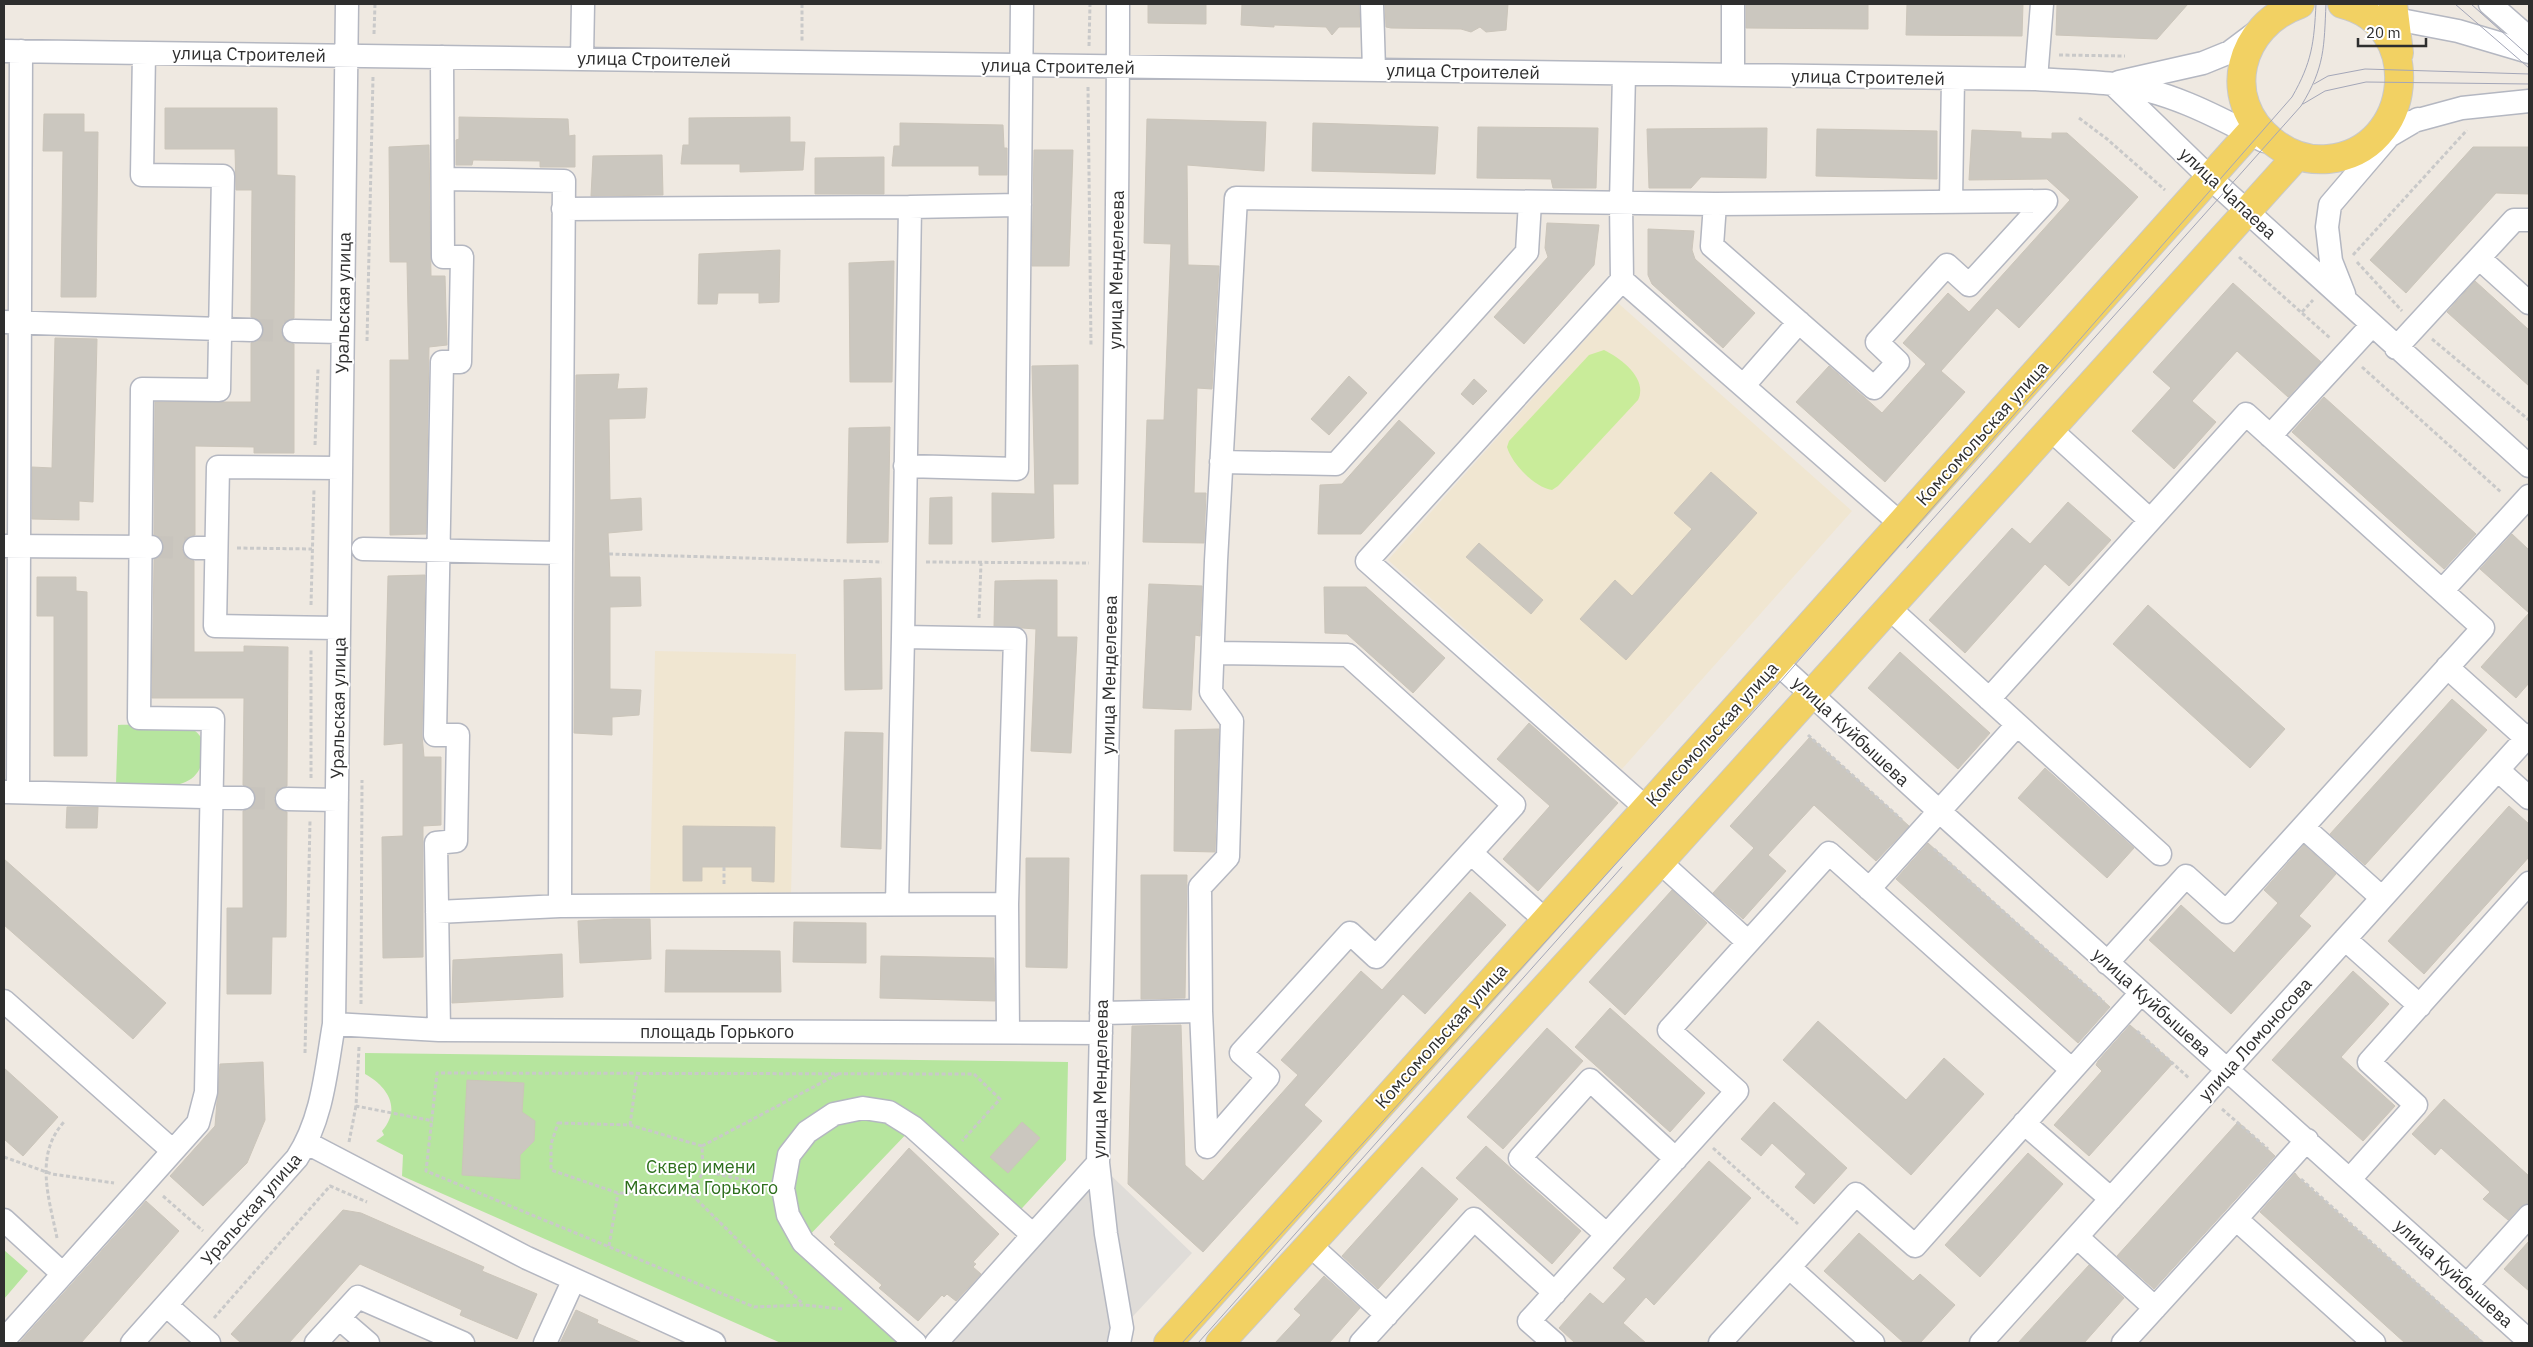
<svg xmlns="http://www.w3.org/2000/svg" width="2533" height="1347" font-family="'IBM Plex Sans',sans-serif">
<rect width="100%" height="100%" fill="#efe9e1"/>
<path fill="#f0e6d1" d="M 1618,303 L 1852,511 L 1622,769 L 1388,560 Z
M 655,651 L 796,654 L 791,898 L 650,895 Z"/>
<path fill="#b6e59e" d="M 118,725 C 136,725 171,722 187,727 C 198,730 204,739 204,749 C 203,799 151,785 116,784 Z
M 365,1053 L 1068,1062 L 1066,1160 L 1013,1218 L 912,1128 L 803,1242 L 899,1343 L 781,1343 L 402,1176 L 403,1155 L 376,1141 L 384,1135 L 382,1131 C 402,1108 387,1086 365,1074 Z
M 4,1250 L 28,1271 L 4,1299 Z"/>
<path fill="#c9ec9a" d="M 1604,350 C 1622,359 1648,379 1638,400 L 1558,486 L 1552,490 C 1535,488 1512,464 1507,447 L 1509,441 L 1589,355 Z"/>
<path fill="#dfdcd8" d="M 1098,1163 L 1192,1253 L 1108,1343 L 936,1343 Z"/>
<path fill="#cbc7bf" stroke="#cbc5ba" d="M 1148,4 L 1206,4 L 1206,24 L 1148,23 Z
M 1242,4 L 1359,4 L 1360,27 L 1339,27 L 1332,35 L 1326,27 L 1274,25 L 1274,27 L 1241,25 Z
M 1385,4 L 1508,4 L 1506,30 L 1486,32 L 1480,27 L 1471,32 L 1461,29 L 1391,28 L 1386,27 Z
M 1746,4 L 1868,4 L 1868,29 L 1746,28 Z
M 1907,4 L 2023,4 L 2022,36 L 1906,35 Z
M 2057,4 L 2188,4 L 2157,39 L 2056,35 Z
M 165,108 L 277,108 L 277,175 L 295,176 L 294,318 L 283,324 L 281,331 L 287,342 L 294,344 L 294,453 L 254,453 L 254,447 L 195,446 L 195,535 L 188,537 L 182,548 L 184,555 L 194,561 L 194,652 L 244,652 L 244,646 L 288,647 L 287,786 L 276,792 L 274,799 L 280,810 L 287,812 L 286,937 L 272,937 L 271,994 L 227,994 L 227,908 L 243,908 L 243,811 L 254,805 L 256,799 L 254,791 L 243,785 L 244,698 L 152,698 L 154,560 L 162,554 L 164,548 L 162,540 L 154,535 L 155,402 L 251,402 L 251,343 L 262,337 L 264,330 L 258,319 L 251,317 L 252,190 L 236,190 L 235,149 L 165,149 Z
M 44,114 L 84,114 L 84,132 L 98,132 L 96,297 L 61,297 L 63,151 L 43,151 Z
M 459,117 L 568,119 L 569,136 L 575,135 L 575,167 L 540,167 L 540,161 L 473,160 L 472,165 L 456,165 L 456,140 L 459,139 Z
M 790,117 L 790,142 L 805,142 L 803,170 L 740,172 L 740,164 L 681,164 L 683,145 L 689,145 L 689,118 Z
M 1147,119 L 1266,122 L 1264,171 L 1187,165 L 1188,265 L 1219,266 L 1212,389 L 1197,388 L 1194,493 L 1206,493 L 1204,543 L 1143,542 L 1147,420 L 1164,420 L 1171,244 L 1144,243 Z
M 900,123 L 1003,125 L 1004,148 L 1007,148 L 1007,175 L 979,175 L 979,166 L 892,166 L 894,146 L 900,146 Z
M 1313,123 L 1438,127 L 1435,174 L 1312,171 Z
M 1478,127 L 1598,128 L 1596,188 L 1553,188 L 1551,179 L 1477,178 Z
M 1767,128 L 1766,178 L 1701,177 L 1691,188 L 1649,188 L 1647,129 Z
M 1817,129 L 1937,131 L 1937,179 L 1816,176 Z
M 1972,130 L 2021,132 L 2021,138 L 2052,139 L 2052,133 L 2067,133 L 2138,197 L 2019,328 L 1997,308 L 1941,371 L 1965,392 L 1885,482 L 1796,402 L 1829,366 L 1882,413 L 1926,364 L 1903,343 L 1948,293 L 1969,312 L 2070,200 L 2047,179 L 1969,180 Z
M 429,145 L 431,276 L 445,276 L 447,345 L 429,347 L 426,534 L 390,535 L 390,360 L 409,360 L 407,262 L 390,262 L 389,147 Z
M 2473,147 L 2529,147 L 2529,194 L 2496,193 L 2406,293 L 2370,260 Z
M 1034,150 L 1073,150 L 1069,266 L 1032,266 Z
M 662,155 L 663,195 L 591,196 L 593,156 Z
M 884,157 L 884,194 L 815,194 L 815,158 Z
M 1547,223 L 1599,225 L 1594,265 L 1524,344 L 1494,317 L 1548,257 L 1545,248 Z
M 1648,229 L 1694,231 L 1692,250 L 1695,259 L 1755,313 L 1723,348 L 1652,284 L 1648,275 Z
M 780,250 L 779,302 L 759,303 L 759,293 L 718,293 L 717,304 L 698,304 L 699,254 Z
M 894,261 L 892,382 L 850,382 L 849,263 Z
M 2475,281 L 2529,330 L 2529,386 L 2447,312 Z
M 2233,283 L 2321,362 L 2288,397 L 2237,351 L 2192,401 L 2216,422 L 2174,469 L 2132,431 L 2171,388 L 2153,372 Z
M 55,338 L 97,339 L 93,502 L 79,501 L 79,520 L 32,519 L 32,467 L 52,468 Z
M 1078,365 L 1078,484 L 1053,484 L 1054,538 L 992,542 L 992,493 L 1035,494 L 1032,366 Z
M 619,374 L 617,389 L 647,388 L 645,418 L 609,419 L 610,500 L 641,498 L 642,530 L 608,533 L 610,577 L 640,577 L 641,606 L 610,607 L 610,689 L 641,690 L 639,715 L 612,717 L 612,735 L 574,733 L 576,375 Z
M 1349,376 L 1367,393 L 1329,435 L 1311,419 Z
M 1474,379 L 1487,391 L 1473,405 L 1461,394 Z
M 2324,397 L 2476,534 L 2444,569 L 2292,432 Z
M 1399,420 L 1435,453 L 1361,534 L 1318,534 L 1320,485 L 1342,484 Z
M 890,427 L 888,542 L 847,543 L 849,428 Z
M 1711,472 L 1757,513 L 1626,660 L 1580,619 L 1615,580 L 1632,596 L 1692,529 L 1674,513 Z
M 952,497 L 952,544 L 929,544 L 930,498 Z
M 2068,502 L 2111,540 L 2069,586 L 2045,564 L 1965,653 L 1929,620 L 2012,528 L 2030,544 Z
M 2512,534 L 2529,550 L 2529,683 L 2516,698 L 2481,667 L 2529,613 L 2480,569 Z
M 1479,543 L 1543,600 L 1531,614 L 1466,557 Z
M 425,575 L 422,735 L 424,757 L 441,757 L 441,825 L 423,826 L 423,957 L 383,958 L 382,837 L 403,836 L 403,743 L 384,745 L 388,576 Z
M 37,577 L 76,577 L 76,591 L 87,592 L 87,756 L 54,756 L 54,616 L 37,616 Z
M 881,578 L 882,689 L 845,690 L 844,580 Z
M 1038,580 L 1057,580 L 1057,637 L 1077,637 L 1071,753 L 1031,751 L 1036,629 L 994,626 L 995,581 Z
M 1149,584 L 1202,586 L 1200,636 L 1195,635 L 1191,710 L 1143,708 Z
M 1324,587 L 1366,587 L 1445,658 L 1413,693 L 1347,634 L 1325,633 Z
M 2148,605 L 2285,729 L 2250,768 L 2113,644 Z
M 1900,652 L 1990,733 L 1958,769 L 1868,688 Z
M 2452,699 L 2487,730 L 2365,865 L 2330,834 Z
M 1529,723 L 1618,803 L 1538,891 L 1503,859 L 1550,806 L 1497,759 Z
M 1219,729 L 1215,852 L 1174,851 L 1175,730 Z
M 845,732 L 883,733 L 881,849 L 841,847 Z
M 1810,737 L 1909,826 L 1876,861 L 1814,805 L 1768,855 L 1786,871 L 1743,919 L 1713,893 L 1754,848 L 1730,826 Z
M 2045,768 L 2134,848 L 2107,878 L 2018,798 Z
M 2509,806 L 2529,824 L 2529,857 L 2424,974 L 2388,941 Z
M 67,807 L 98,807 L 97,828 L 66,828 Z
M 683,826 L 775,827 L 774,882 L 752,881 L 752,867 L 702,867 L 702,881 L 683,881 Z
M 1928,843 L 2110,1007 L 2078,1043 L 1896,879 Z
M 2304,845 L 2336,874 L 2299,916 L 2311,926 L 2231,1014 L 2149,940 L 2181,905 L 2234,953 L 2278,903 L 2264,890 Z
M 1026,858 L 1069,858 L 1067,968 L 1026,967 Z
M 4,859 L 166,1003 L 133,1039 L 4,925 Z
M 1141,875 L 1187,875 L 1185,998 L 1141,999 Z
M 1672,890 L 1707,923 L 1625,1015 L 1589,982 Z
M 1470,892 L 1506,925 L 1425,1014 L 1403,994 L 1304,1105 L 1322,1121 L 1203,1252 L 1128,1184 L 1132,1026 L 1181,1025 L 1185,1165 L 1203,1181 L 1298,1075 L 1281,1060 L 1361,971 L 1382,990 Z
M 614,919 L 650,919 L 651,959 L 580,963 L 578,921 Z
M 794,922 L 866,923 L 866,963 L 793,962 Z
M 666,950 L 780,951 L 781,992 L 665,992 Z
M 562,954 L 563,997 L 452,1003 L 453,960 Z
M 881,956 L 994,958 L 995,1001 L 880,998 Z
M 2353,971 L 2389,1004 L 2341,1057 L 2395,1106 L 2363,1141 L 2272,1060 Z
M 1610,1008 L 1705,1093 L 1670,1132 L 1575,1047 Z
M 1818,1021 L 1906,1100 L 1944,1058 L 1984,1094 L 1911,1175 L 1783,1060 Z
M 2130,1025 L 2173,1063 L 2089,1156 L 2054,1125 L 2102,1071 L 2096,1065 L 2098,1061 Z
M 1547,1028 L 1583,1061 L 1503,1149 L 1467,1117 Z
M 263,1062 L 265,1120 L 247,1163 L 203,1206 L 170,1176 L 215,1126 L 220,1064 Z
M 4,1068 L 58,1117 L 23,1156 L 4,1139 Z
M 467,1080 L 524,1083 L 522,1112 L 535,1121 L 534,1141 L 520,1155 L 520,1179 L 462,1175 Z
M 2444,1099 L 2529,1176 L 2529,1203 L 2520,1207 L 2508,1220 L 2483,1199 L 2490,1192 L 2441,1148 L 2435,1155 L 2412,1134 Z
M 1774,1102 L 1847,1168 L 1814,1204 L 1795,1187 L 1806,1174 L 1772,1143 L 1761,1156 L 1741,1139 Z
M 1022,1122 L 1040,1138 L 1008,1173 L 990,1157 Z
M 2238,1122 L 2275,1156 L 2154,1289 L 2117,1256 Z
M 1486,1146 L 1581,1231 L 1552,1264 L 1456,1178 Z
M 909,1148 L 999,1234 L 973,1262 L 976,1264 L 973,1267 L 981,1274 L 956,1301 L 947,1294 L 944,1297 L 942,1295 L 918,1321 L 879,1288 L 882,1285 L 834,1244 L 836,1243 L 830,1237 Z
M 2028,1153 L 2063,1184 L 1980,1277 L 1945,1245 Z
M 1709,1161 L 1751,1198 L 1654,1305 L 1646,1297 L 1623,1323 L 1646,1343 L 1575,1343 L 1559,1328 L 1590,1293 L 1603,1304 L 1626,1279 L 1613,1268 Z
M 1422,1167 L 1458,1199 L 1378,1289 L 1342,1256 Z
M 2295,1173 L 2298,1177 L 2484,1343 L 2405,1343 L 2260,1212 Z
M 146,1201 L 179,1231 L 81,1343 L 19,1343 Z
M 343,1210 L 361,1213 L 484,1267 L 482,1271 L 537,1294 L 517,1339 L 460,1315 L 462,1310 L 360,1264 L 289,1343 L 241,1343 L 231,1334 Z
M 1859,1233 L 1913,1281 L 1920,1274 L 1955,1305 L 1920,1343 L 1904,1343 L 1824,1271 Z
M 2529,1241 L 2529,1291 L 2504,1269 Z
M 2089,1265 L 2124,1298 L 2084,1343 L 2018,1343 Z
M 1324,1276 L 1360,1308 L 1329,1343 L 1275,1343 L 1301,1315 L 1294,1309 Z
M 576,1310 L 598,1320 L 597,1323 L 642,1343 L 560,1343 Z"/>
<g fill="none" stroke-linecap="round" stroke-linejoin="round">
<path stroke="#c8c4bd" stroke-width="22" stroke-dasharray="22 11" stroke-linecap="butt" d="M 251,330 L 294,331
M 151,547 L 195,548
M 243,798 L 287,799"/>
<g stroke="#b4b7c1" stroke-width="25">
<path id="minor" d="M 1118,4 C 1118,390 1106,777 1098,1163 L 1106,1234 L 1122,1328 L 1119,1343
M 1372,4 L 1374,70
M 1733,4 L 1733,75
M 2490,4 L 2529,38
M 2380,16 L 2458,31 L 2529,52
M 4,51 L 2036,79 C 2062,81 2088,81 2113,84 C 2166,89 2218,117 2264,141
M 582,58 L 583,4
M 2036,79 L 2042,4
M 2119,82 L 2203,63 L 2230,52 L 2258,31
M 2113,84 L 2209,177 L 2529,466
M 2403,124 L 2462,108 L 2529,101
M 443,179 L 564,181 L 561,553
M 1951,201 L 1953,78
M 910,207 L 1020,205
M 563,209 L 910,207 L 903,637 L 1015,639 L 1007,904 L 1008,1031
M 2479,258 L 2529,303
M 1622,280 L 1621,202 L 1624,74
M 2344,294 L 2331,261 L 2327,227 L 2330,205 L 2389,136 L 2418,119
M 4,322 L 251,330
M 294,331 L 342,332
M 2396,348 L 2514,220 L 2529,220
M 1744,385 L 1799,322
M 2051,430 L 2150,520
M 2270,436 L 2372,325
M 1221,462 L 1336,464 L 1527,252 L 1530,202
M 905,466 L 1017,469 L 1022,4
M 5,546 L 151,547
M 195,548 L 216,548
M 363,549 L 561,553 L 560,906 L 437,912
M 2442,591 L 2529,496
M 1889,608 L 2160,854
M 339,628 L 215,626 L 218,467 L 341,468
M 1214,653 L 1348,655 L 1514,805 L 1376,957 L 1350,933 L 1241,1053 L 1268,1077 L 1207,1147 L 1201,1011 L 1200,887 L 1228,857 L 1232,721 L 1211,692 L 1216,561 L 1236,198 L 1715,204 L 2046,201 L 1969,285 L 1947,265 L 1877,342 L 1898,362 L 1874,388 L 1712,246 L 1715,204
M 1776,662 L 1939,811 L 2529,1341
M 2447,667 L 2526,738
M 1989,699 L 2246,414 L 2483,628 L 2226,912 L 2186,876 L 2107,963
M 2498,770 L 2529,798
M 5,792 L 243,798
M 18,792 L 21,51
M 287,799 L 337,800
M 1646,808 L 1367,561 L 1622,280 L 1901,524
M 2303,827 L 2382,898
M 1471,853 L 1545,920
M 1660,862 L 1748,942
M 1869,889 L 2017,725
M 897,904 L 903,637
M 560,906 L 1007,904
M 2345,939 L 2420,1006
M 4,1001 L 173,1151
M 1101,1013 L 1201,1011
M 334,1024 L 439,1030 L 1101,1033
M 439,1030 L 436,843 L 456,841 L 458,735 L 435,735 L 442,362 L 460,362 L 462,257 L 443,257 L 442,57
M 2072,1070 L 2141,993
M 2024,1123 L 2111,1199
M 2307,1140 L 2236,1219 L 2374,1343
M 307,1143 L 527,1258 L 714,1343
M 2350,1179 L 2416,1105 L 2369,1062 L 2529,883
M 4,1220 L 63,1274
M 1607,1235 L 1520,1158 L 1590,1080 L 1676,1159
M 2077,1237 L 2155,1308
M 1310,1245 L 1387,1315
M 1790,1268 L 1873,1343
M 2467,1285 L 2529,1216
M 166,1305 L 209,1343
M 339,1318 L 368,1343
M 4,1340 L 198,1123 L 206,1092 L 213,719 L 139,718 L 142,389 L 219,390 L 223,176 L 142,175 L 144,53
M 132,1343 L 297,1158 C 323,1118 326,1070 334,1024 L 347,4
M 316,1343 L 358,1297 L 463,1343
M 545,1343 L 570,1288
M 915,1343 L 803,1242 L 788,1215 L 783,1188 L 789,1155 L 807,1132 L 834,1114 L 863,1108 L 889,1112 L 913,1127 L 1033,1235
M 936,1343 L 1098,1163
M 1361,1343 L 1474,1219 L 1555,1293
M 1554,1343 L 1529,1321 L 1737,1091 L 1669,1030 L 1829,853 L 2072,1070 L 1915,1246 L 1856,1194 L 1720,1343
M 1981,1343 L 2529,735
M 2123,1343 L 2236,1219"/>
</g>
<g stroke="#c9c9c9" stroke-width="30">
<path id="major" d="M 2300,4 C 2239,25 2219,99 2272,141 C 2288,154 2307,161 2328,159 C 2414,151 2426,24 2342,4
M 2393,4 L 2399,53
M 1168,1343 L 2256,126
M 1220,1343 L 1660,862 L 2297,156"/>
</g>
<path stroke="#c9c9c9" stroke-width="3" stroke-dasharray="4 2.5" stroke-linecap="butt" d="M 802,4 L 802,41
M 374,34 L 375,4
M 1089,46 L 1090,4
M 2059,55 L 2125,56
M 1088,87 L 1091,346
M 2079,118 L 2107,139 L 2165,190
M 2353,255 L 2467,130
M 2239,257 L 2330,338
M 2357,262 L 2402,311
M 2302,312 L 2313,300
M 2432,339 L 2529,420
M 367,341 L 373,77
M 2362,367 L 2502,493
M 315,445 L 318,369
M 237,548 L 312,549
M 609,554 L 882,562
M 926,562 L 1089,563
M 311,605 L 314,489
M 979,618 L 981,563
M 1808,735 L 1902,820
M 311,778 L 311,649
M 1934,849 L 2104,1002
M 724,884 L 724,867
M 361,1004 L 362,780
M 2137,1031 L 2190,1079
M 359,1047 L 356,1106 L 433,1121
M 305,1053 L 310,821
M 2222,1109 L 2268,1149
M 558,1123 L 630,1125 L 702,1146 L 703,1171 L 692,1195 L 618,1193 L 551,1170 L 551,1144 Z
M 630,1125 L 637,1074
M 349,1142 L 356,1106
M 702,1146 L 838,1074
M 1713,1148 L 1798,1224
M 4,1157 L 52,1174 L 114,1183
M 703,1171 L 763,1184
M 2301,1179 L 2483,1343
M 692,1195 L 803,1304
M 163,1196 L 203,1231
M 57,1238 C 49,1198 34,1155 64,1122
M 609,1246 L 618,1193
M 842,1309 L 804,1305 L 754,1307 L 426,1171 L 437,1073 L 974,1074 L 1000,1099 L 962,1141
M 214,1318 L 330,1186 L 367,1202"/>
<use href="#minor" stroke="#fff" stroke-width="22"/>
<use href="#major" stroke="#f2d163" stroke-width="28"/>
<path stroke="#a3a6b8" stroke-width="1" d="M 2455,4 L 2529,68
M 2471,4 L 2529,56
M 2314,84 L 2328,76 L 2365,69 L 2529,74
M 2303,104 L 2325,91 L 2366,82 L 2529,84
M 1907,548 L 2301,106 C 2325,67 2324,47 2326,4
M 1182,1343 L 1766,698 L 2292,97 C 2312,62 2314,43 2316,4
M 1198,1343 L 1622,867"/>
</g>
<g text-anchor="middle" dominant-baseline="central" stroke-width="4" stroke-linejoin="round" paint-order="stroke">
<g font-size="18" fill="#2e2e2e" stroke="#fff">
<text transform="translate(249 54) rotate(1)">улица Строителей</text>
<text transform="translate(654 59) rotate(1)">улица Строителей</text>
<text transform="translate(1058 66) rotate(1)">улица Строителей</text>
<text transform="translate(1463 71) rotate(1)">улица Строителей</text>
<text transform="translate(1868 77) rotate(1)">улица Строителей</text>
<text transform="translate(2228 193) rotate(43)">улица Чапаева</text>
<text transform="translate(1116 270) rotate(-89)">улица Менделеева</text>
<text transform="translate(343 303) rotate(-89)">Уральская улица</text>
<text transform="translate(1982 433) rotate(-48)">Комсомольская улица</text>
<text transform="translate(1109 675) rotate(-89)">улица Менделеева</text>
<text transform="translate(338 708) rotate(-89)">Уральская улица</text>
<text transform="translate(1851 731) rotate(43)">улица Куйбышева</text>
<text transform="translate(1712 734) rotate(-48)">Комсомольская улица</text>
<text transform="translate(2152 1002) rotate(42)">улица Куйбышева</text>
<text x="717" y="1031">площадь Горького</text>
<text transform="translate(1441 1036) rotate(-48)">Комсомольская улица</text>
<text transform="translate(2255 1039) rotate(-48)">улица Ломоносова</text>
<text transform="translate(1100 1079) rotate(-89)">улица Менделеева</text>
<text transform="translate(251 1209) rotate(-49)">Уральская улица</text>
<text transform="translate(2454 1273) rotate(42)">улица Куйбышева</text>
</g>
<g font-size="18" fill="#2c6e1b" stroke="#fff">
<text x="701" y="1166">Сквер имени<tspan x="701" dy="21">Максима Горького</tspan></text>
</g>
</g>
<rect width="2533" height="1347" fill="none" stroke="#2e2e2e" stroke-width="10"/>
<path d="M2358 38v8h68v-8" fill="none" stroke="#2e2e2e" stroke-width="2.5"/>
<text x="2366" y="38" font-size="15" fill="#2e2e2e" stroke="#ffffff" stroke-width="4" paint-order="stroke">20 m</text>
</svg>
